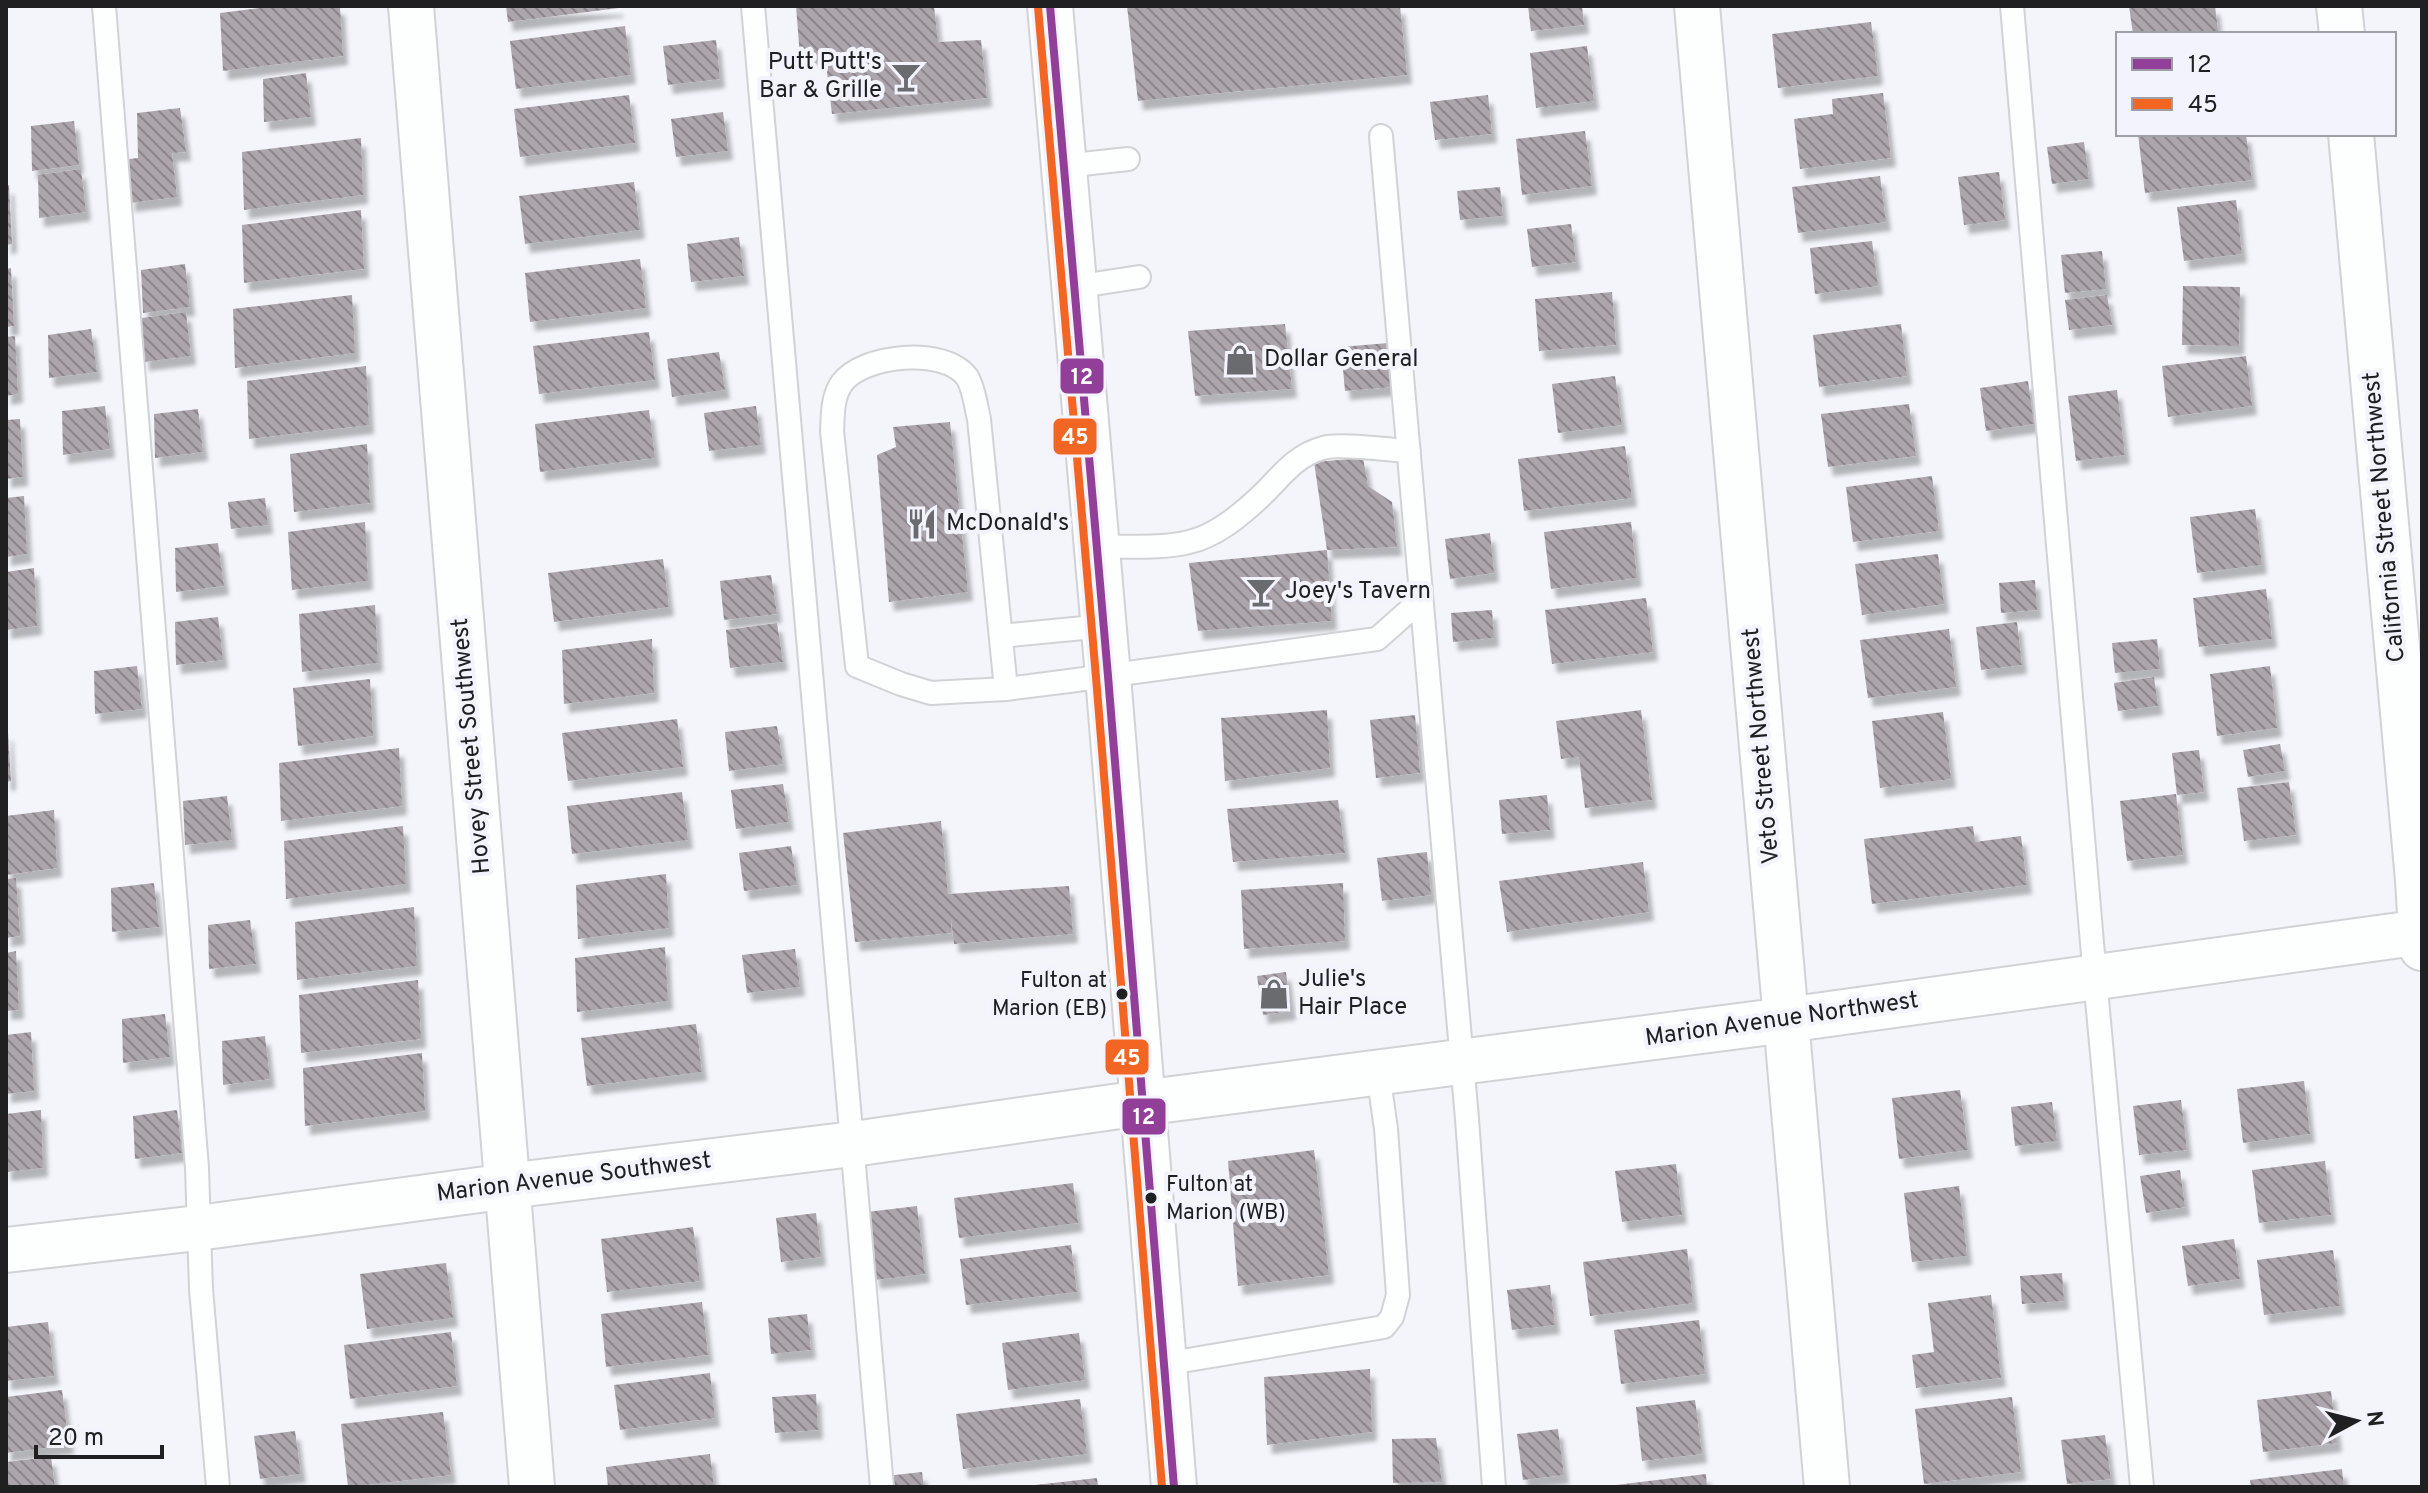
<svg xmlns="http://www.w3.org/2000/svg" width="2428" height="1493" font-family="Overpass,sans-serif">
<defs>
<pattern id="building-back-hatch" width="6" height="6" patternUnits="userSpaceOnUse" patternTransform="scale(2)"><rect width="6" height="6" fill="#aca5ac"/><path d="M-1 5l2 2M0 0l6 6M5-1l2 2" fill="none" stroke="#8c868c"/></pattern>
<filter id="shadow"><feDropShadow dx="5" dy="9" stdDeviation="2" flood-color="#0004"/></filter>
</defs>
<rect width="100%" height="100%" fill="#f4f5fa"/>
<path fill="url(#building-back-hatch)" filter="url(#shadow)" d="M 275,6 L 340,6 L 343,56 L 223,71 L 220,13 Z
M 506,6 L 619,6 L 619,8 L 508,22 Z
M 796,6 L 934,6 L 938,42 L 981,40 L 987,98 L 832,114 L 825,56 L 866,50 L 800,57 Z
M 1127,6 L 1400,6 L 1407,75 L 1138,101 Z
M 1528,6 L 1582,6 L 1584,25 L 1531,31 Z
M 2129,6 L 2215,6 L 2218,31 L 2191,34 L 2133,34 Z
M 1871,22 L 1878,76 L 1778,88 L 1772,34 Z
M 625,26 L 631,75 L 516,89 L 510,41 Z
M 716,40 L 720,79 L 668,85 L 663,46 Z
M 1587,46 L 1594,101 L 1536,108 L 1530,53 Z
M 306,73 L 311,117 L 264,122 L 263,79 Z
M 1883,93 L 1891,158 L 1800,169 L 1794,119 L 1833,114 L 1832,99 Z
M 629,95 L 635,143 L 520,157 L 514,109 Z
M 1488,95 L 1492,134 L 1435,140 L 1430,102 Z
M 180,108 L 186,152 L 172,153 L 177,197 L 130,203 L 129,159 L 138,158 L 137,113 Z
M 723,112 L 728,151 L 676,157 L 671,119 Z
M 74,121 L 79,165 L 32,171 L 31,126 Z
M 1585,131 L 1592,186 L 1522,195 L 1516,139 Z
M 2138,134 L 2246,134 L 2252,180 L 2145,193 Z
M 361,138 L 363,195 L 244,210 L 242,152 Z
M 2084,142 L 2089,179 L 2052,184 L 2047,147 Z
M 81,169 L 86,212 L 39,218 L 38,175 Z
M 1999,172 L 2005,220 L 1964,225 L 1958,177 Z
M 1880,176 L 1886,222 L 1798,233 L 1792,187 Z
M 634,182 L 640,230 L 525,244 L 519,196 Z
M 9,185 L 12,244 L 6,245 L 6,186 Z
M 1500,187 L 1503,216 L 1460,220 L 1457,191 Z
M 2236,200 L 2242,254 L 2184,261 L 2177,207 Z
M 361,210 L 364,269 L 244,283 L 242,225 Z
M 1571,224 L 1576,262 L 1532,267 L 1527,229 Z
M 739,237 L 744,276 L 691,282 L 687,244 Z
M 1872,241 L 1878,286 L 1815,294 L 1810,248 Z
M 2102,251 L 2106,289 L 2065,293 L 2061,255 Z
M 640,259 L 646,308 L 530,322 L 525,273 Z
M 185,264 L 190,307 L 143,313 L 141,270 Z
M 11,268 L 14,326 L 6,327 L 6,269 Z
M 2183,286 L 2240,287 L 2239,346 L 2182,345 Z
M 1612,292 L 1616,345 L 1539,351 L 1535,299 Z
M 352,295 L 355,353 L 235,368 L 233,309 Z
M 2107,295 L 2112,325 L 2069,330 L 2065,300 Z
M 186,312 L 191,356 L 144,362 L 142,318 Z
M 1285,324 L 1292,389 L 1195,396 L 1188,331 Z
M 1901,324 L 1907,376 L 1819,387 L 1813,335 Z
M 91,329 L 97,372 L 49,378 L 48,335 Z
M 649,332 L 655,380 L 539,394 L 533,346 Z
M 15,336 L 18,394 L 6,396 L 6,337 Z
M 1388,343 L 1392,387 L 1345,391 L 1341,347 Z
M 719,352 L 725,390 L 672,397 L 667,359 Z
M 2246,356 L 2252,406 L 2168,417 L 2162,366 Z
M 366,366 L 369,425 L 249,439 L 247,381 Z
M 1615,376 L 1622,425 L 1558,433 L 1552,384 Z
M 2028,381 L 2034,424 L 1986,431 L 1980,388 Z
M 2117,390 L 2125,455 L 2076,461 L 2068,396 Z
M 1909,404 L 1916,456 L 1828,467 L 1821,414 Z
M 105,406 L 110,449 L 63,455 L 62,411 Z
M 756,406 L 761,445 L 709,451 L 704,413 Z
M 198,409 L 203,452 L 155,458 L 154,414 Z
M 649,410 L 655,458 L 540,472 L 535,424 Z
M 20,419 L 23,477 L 6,479 L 6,420 Z
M 950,422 L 968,592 L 889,602 L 877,455 L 896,447 L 893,427 Z
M 367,444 L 370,503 L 294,512 L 290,454 Z
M 1625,446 L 1632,498 L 1524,511 L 1518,459 Z
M 1363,458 L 1368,486 L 1392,502 L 1397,547 L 1327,550 L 1332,621 L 1198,631 L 1189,563 L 1327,550 L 1314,462 Z
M 1932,476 L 1939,531 L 1853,542 L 1846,487 Z
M 24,496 L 27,554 L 6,557 L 6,498 Z
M 265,498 L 268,525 L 231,529 L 228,502 Z
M 2255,509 L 2262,565 L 2197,573 L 2190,517 Z
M 365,522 L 368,581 L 292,590 L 288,532 Z
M 1631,522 L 1637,578 L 1551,589 L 1544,532 Z
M 1490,533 L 1494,573 L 1450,579 L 1445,539 Z
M 218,543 L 224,586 L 176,592 L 175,548 Z
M 1938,554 L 1944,604 L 1862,615 L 1855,564 Z
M 663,559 L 669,607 L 554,622 L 548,573 Z
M 34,568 L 37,626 L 6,630 L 6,572 Z
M 771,575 L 777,614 L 724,620 L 720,581 Z
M 2035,580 L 2037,610 L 2001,613 L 1999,583 Z
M 2266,589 L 2272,639 L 2199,647 L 2193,598 Z
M 1646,598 L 1653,652 L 1552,664 L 1545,610 Z
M 375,605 L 378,663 L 302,672 L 299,614 Z
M 1492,610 L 1494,638 L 1453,642 L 1451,613 Z
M 218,617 L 223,660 L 176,665 L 175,622 Z
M 2017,622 L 2022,665 L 1981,670 L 1976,627 Z
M 777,623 L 783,662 L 730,668 L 726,630 Z
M 1949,629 L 1956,687 L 1868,698 L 1860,640 Z
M 652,639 L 654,693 L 564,704 L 562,650 Z
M 2157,639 L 2160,669 L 2115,673 L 2112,643 Z
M 137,666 L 142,709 L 95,714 L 94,671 Z
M 2270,666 L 2277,728 L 2217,736 L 2210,674 Z
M 2154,677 L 2158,706 L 2118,711 L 2114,683 Z
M 370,679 L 373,736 L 298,746 L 293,688 Z
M 1327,710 L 1330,768 L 1225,781 L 1221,718 Z
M 1641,710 L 1652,800 L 1585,808 L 1579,757 L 1561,759 L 1556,721 Z
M 1943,712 L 1951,779 L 1880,788 L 1872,721 Z
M 1415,715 L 1420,773 L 1376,778 L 1370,720 Z
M 677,719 L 683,767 L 568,781 L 562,733 Z
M 777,726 L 783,764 L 729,771 L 725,732 Z
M 6,732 L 8,732 L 11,781 L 6,782 Z
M 2280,744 L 2285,771 L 2248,777 L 2243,750 Z
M 399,748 L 402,806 L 281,821 L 279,763 Z
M 2199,750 L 2204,792 L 2177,795 L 2172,753 Z
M 2289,782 L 2296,835 L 2244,841 L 2237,788 Z
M 783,784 L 789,822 L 736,829 L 731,790 Z
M 682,792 L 688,840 L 572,854 L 567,806 Z
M 2176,794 L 2183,855 L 2127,861 L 2120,801 Z
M 1547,795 L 1550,830 L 1502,834 L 1499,800 Z
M 227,796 L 232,840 L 185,845 L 183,801 Z
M 1338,800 L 1345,853 L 1233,862 L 1227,809 Z
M 54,810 L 57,868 L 6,875 L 6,816 Z
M 941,821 L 948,894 L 1069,886 L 1073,934 L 954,944 L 951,919 L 951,933 L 855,942 L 843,833 Z
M 403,826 L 406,884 L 286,899 L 284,841 Z
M 1973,826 L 1975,842 L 2021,836 L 2027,885 L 1872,904 L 1864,839 Z
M 791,846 L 797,885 L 744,891 L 739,853 Z
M 1427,852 L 1431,895 L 1382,901 L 1377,858 Z
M 1643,862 L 1649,912 L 1507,932 L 1499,881 Z
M 666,874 L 669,928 L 578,939 L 576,885 Z
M 16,878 L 20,936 L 6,938 L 6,879 Z
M 154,883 L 159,927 L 112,932 L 111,888 Z
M 1343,883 L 1345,941 L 1244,949 L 1241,890 Z
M 414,907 L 417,966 L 297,980 L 295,922 Z
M 250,920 L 256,964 L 209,969 L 208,925 Z
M 665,947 L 668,1001 L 577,1012 L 575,958 Z
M 795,949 L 800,987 L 747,993 L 742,955 Z
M 16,951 L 19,1010 L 6,1011 L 6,953 Z
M 1286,972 L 1291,1011 L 1263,1015 L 1257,976 Z
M 418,980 L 421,1039 L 301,1053 L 299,995 Z
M 165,1014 L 170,1057 L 123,1063 L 122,1019 Z
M 696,1024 L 702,1072 L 587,1086 L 581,1038 Z
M 31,1032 L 34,1091 L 6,1094 L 6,1035 Z
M 265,1036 L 270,1079 L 223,1085 L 222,1041 Z
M 422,1053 L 425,1111 L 305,1126 L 303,1068 Z
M 2304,1081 L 2310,1134 L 2243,1143 L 2237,1089 Z
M 1960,1090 L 1968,1150 L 1899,1159 L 1892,1098 Z
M 2181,1100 L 2187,1150 L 2139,1155 L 2133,1106 Z
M 2052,1102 L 2057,1141 L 2015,1146 L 2011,1107 Z
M 41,1110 L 43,1168 L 6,1172 L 6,1114 Z
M 177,1110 L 182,1153 L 135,1159 L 133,1116 Z
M 1314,1150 L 1329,1275 L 1238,1286 L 1228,1161 Z
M 2325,1161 L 2331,1215 L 2259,1223 L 2252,1170 Z
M 1676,1164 L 1682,1215 L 1622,1222 L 1615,1171 Z
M 2180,1170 L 2185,1207 L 2146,1213 L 2140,1176 Z
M 1073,1183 L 1078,1223 L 959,1238 L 954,1198 Z
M 1959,1186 L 1967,1256 L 1912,1262 L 1904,1193 Z
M 917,1206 L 925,1274 L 875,1280 L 867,1212 Z
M 816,1213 L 821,1257 L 781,1262 L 776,1218 Z
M 693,1227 L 700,1281 L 607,1292 L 601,1239 Z
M 2234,1239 L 2240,1279 L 2188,1286 L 2182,1246 Z
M 1071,1245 L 1077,1292 L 966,1305 L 960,1259 Z
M 1687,1249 L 1693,1303 L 1590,1316 L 1583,1262 Z
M 2333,1250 L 2340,1306 L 2264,1315 L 2257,1260 Z
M 446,1263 L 453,1318 L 367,1329 L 360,1274 Z
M 2062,1273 L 2064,1301 L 2022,1304 L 2020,1276 Z
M 1550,1285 L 1555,1325 L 1512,1330 L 1507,1290 Z
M 1991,1295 L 2001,1378 L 1916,1388 L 1912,1355 L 1934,1352 L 1928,1303 Z
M 702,1302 L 708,1355 L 606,1367 L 601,1314 Z
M 807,1314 L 811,1350 L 771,1354 L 768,1318 Z
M 1699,1320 L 1705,1374 L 1621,1384 L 1614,1330 Z
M 48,1322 L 54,1376 L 6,1381 L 6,1327 Z
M 451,1332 L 457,1386 L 350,1399 L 344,1345 Z
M 1079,1333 L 1085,1380 L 1008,1390 L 1002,1343 Z
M 1370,1369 L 1372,1432 L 1267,1445 L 1264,1377 Z
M 710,1373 L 715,1418 L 620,1430 L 614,1385 Z
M 62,1390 L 69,1445 L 6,1453 L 6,1397 Z
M 2331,1391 L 2337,1443 L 2263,1452 L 2257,1400 Z
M 816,1394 L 818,1430 L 775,1433 L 772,1397 Z
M 2012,1397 L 2021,1472 L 1924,1484 L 1915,1409 Z
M 1080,1399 L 1087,1454 L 963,1469 L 956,1414 Z
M 1695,1400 L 1702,1454 L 1642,1461 L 1636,1407 Z
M 443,1412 L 451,1475 L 348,1487 L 341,1424 Z
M 1558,1429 L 1564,1475 L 1523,1480 L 1517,1434 Z
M 295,1431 L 301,1474 L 260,1479 L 254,1436 Z
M 2105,1435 L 2111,1479 L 2067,1484 L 2061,1440 Z
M 1436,1438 L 1442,1482 L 1393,1483 L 1392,1439 Z
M 710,1454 L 714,1487 L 608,1487 L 606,1467 Z
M 51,1457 L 55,1487 L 6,1487 L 6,1462 Z
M 2342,1469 L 2344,1487 L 2251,1487 L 2250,1480 Z
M 922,1472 L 924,1487 L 888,1487 L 886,1476 Z
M 1706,1474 L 1707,1487 L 1616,1487 L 1616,1485 Z
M 1097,1478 L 1098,1487 L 1036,1487 L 1035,1485 Z"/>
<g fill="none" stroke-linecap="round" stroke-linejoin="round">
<g stroke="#d2d2d6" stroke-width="26">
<path id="lane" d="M 104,6 L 197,1168 L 201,1289 L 218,1487
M 753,6 L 882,1487
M 2012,6 L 2095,978 L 2142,1487
M 1381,136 L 1467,1119 L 1494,1487
M 1064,166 L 1128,159
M 1074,287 L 1139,277
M 1097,547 C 1125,546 1162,549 1189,542 C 1216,536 1241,515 1261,496 C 1281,477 1294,456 1323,448 C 1339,443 1389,450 1409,451
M 1001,636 L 1104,626
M 1006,689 L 979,419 C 976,407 974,388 967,377 C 944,346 862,355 842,383 C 832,397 833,415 832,431 L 857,666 L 901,684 L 931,693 L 1006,689 L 1069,681 L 1377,639 L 1421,600
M 1164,1364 L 1384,1327 L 1392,1317 L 1398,1295 L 1386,1129 L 1378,1073"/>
</g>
<g stroke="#d2d2d6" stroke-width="48">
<path id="street" d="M 411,6 L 532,1487
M 1697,6 L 1827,1487
M 2339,6 L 2342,34
M 2351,134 L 2418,880 L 2422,948
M 6,1250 L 198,1228 L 508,1186 L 853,1144 L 1141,1103 L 1786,1020 L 2422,932"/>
</g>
<g stroke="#d2d2d6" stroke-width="48">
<path id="primary" d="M 1050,6 L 1108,676 L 1174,1487"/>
</g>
<use href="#lane" stroke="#fdfefe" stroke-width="22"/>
<use href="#street" stroke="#fdfefe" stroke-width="44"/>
<use href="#primary" stroke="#fdfefe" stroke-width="44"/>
<g stroke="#f2f3fc" stroke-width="14">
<path id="bus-1" d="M 1050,6 L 1108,676 L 1174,1487"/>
</g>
<g stroke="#f2f3fc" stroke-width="14">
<path id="bus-2" d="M 1038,7 L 1096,677 L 1162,1487"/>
</g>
<use href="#bus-1" stroke="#913f98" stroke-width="8"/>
<use href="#bus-2" stroke="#f26522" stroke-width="8"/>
</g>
<defs>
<g id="bar-bare" transform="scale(2.4)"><path d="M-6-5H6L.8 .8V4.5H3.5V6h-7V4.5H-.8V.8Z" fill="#6a6b6e" stroke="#f2f3fc" stroke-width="2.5" paint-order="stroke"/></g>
<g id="shop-bare" transform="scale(2.4)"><path d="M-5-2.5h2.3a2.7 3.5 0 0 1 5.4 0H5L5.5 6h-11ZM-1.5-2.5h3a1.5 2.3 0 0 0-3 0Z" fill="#6a6b6e" stroke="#f2f3fc" stroke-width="2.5" paint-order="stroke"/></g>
<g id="restaurant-bare" transform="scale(2.4)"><path d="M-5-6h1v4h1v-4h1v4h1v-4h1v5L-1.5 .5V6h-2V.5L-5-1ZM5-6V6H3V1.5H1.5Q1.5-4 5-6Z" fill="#6a6b6e" stroke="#f2f3fc" stroke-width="2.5" paint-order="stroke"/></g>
</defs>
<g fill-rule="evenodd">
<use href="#bar-bare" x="906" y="77"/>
<use href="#shop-bare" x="1240" y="360"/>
<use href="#restaurant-bare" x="922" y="524"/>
<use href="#bar-bare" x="1261" y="592"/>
<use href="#shop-bare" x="1274" y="994"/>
</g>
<g fill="#202023" stroke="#f2f3fc" stroke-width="3">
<circle cx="1122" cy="994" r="7"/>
<circle cx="1151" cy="1198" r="7"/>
</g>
<g text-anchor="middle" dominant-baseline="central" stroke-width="8" stroke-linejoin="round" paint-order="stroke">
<g font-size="22" fill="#202023" stroke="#f2f3fc" text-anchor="end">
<text x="1107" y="981">Fulton at<tspan x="1107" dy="28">Marion (EB)</tspan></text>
<text x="1166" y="1185" text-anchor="start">Fulton at<tspan x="1166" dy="28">Marion (WB)</tspan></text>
</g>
<g font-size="24" fill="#202023" stroke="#f2f3fc" text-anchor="start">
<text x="882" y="63" text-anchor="end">Putt Putt's<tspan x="882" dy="28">Bar &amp; Grille</tspan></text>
<text x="1264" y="360">Dollar General</text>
<text x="946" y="524">McDonald's</text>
<text x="1285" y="592">Joey's Tavern</text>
<text x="1298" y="980">Julie's<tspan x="1298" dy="28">Hair Place</tspan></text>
</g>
<g font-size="24" fill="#202023" stroke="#f2f3fc">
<text transform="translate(2385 517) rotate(-95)">California Street Northwest</text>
<text transform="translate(472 746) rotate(-95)">Hovey Street Southwest</text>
<text transform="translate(1762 746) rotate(-95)">Veto Street Northwest</text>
<text transform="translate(1782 1020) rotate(-8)">Marion Avenue Northwest</text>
<text transform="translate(574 1178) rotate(-7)">Marion Avenue Southwest</text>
</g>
</g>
<g stroke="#f2f3fc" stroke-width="3">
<rect x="1059" y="357" width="46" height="38" rx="8" fill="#913f98"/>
<rect x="1052" y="417" width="46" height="39" rx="8" fill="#f26522"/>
<rect x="1104" y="1038" width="46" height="38" rx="8" fill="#f26522"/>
<rect x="1121" y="1097" width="46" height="39" rx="8" fill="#913f98"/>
</g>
<g font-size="22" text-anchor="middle" font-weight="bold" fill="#fff">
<text x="1082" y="384">12</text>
<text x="1075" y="444">45</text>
<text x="1127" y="1065">45</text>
<text x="1144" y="1124">12</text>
</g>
<rect width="2428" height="1493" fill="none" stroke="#202023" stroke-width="16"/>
<rect x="2116" y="32" width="280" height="104" fill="#f2f3fc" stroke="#9e9fa5" stroke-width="2"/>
<rect x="2132" y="58" width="40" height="12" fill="#913f98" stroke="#9e9fa5" stroke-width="2"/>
<text x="2188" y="72" font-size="24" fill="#202023">12</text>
<rect x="2132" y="98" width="40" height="12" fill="#f26522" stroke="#9e9fa5" stroke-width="2"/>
<text x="2188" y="112" font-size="24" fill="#202023">45</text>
<g transform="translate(2356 1421) rotate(83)" stroke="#f2f3fc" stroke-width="6" paint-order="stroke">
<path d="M0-6L14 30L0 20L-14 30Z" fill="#202023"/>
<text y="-12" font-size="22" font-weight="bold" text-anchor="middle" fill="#202023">N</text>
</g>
<path d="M36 1445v12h126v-12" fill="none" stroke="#202023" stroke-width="4"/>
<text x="48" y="1445" font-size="24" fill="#202023" stroke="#f2f3fc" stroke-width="6" paint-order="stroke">20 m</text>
</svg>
